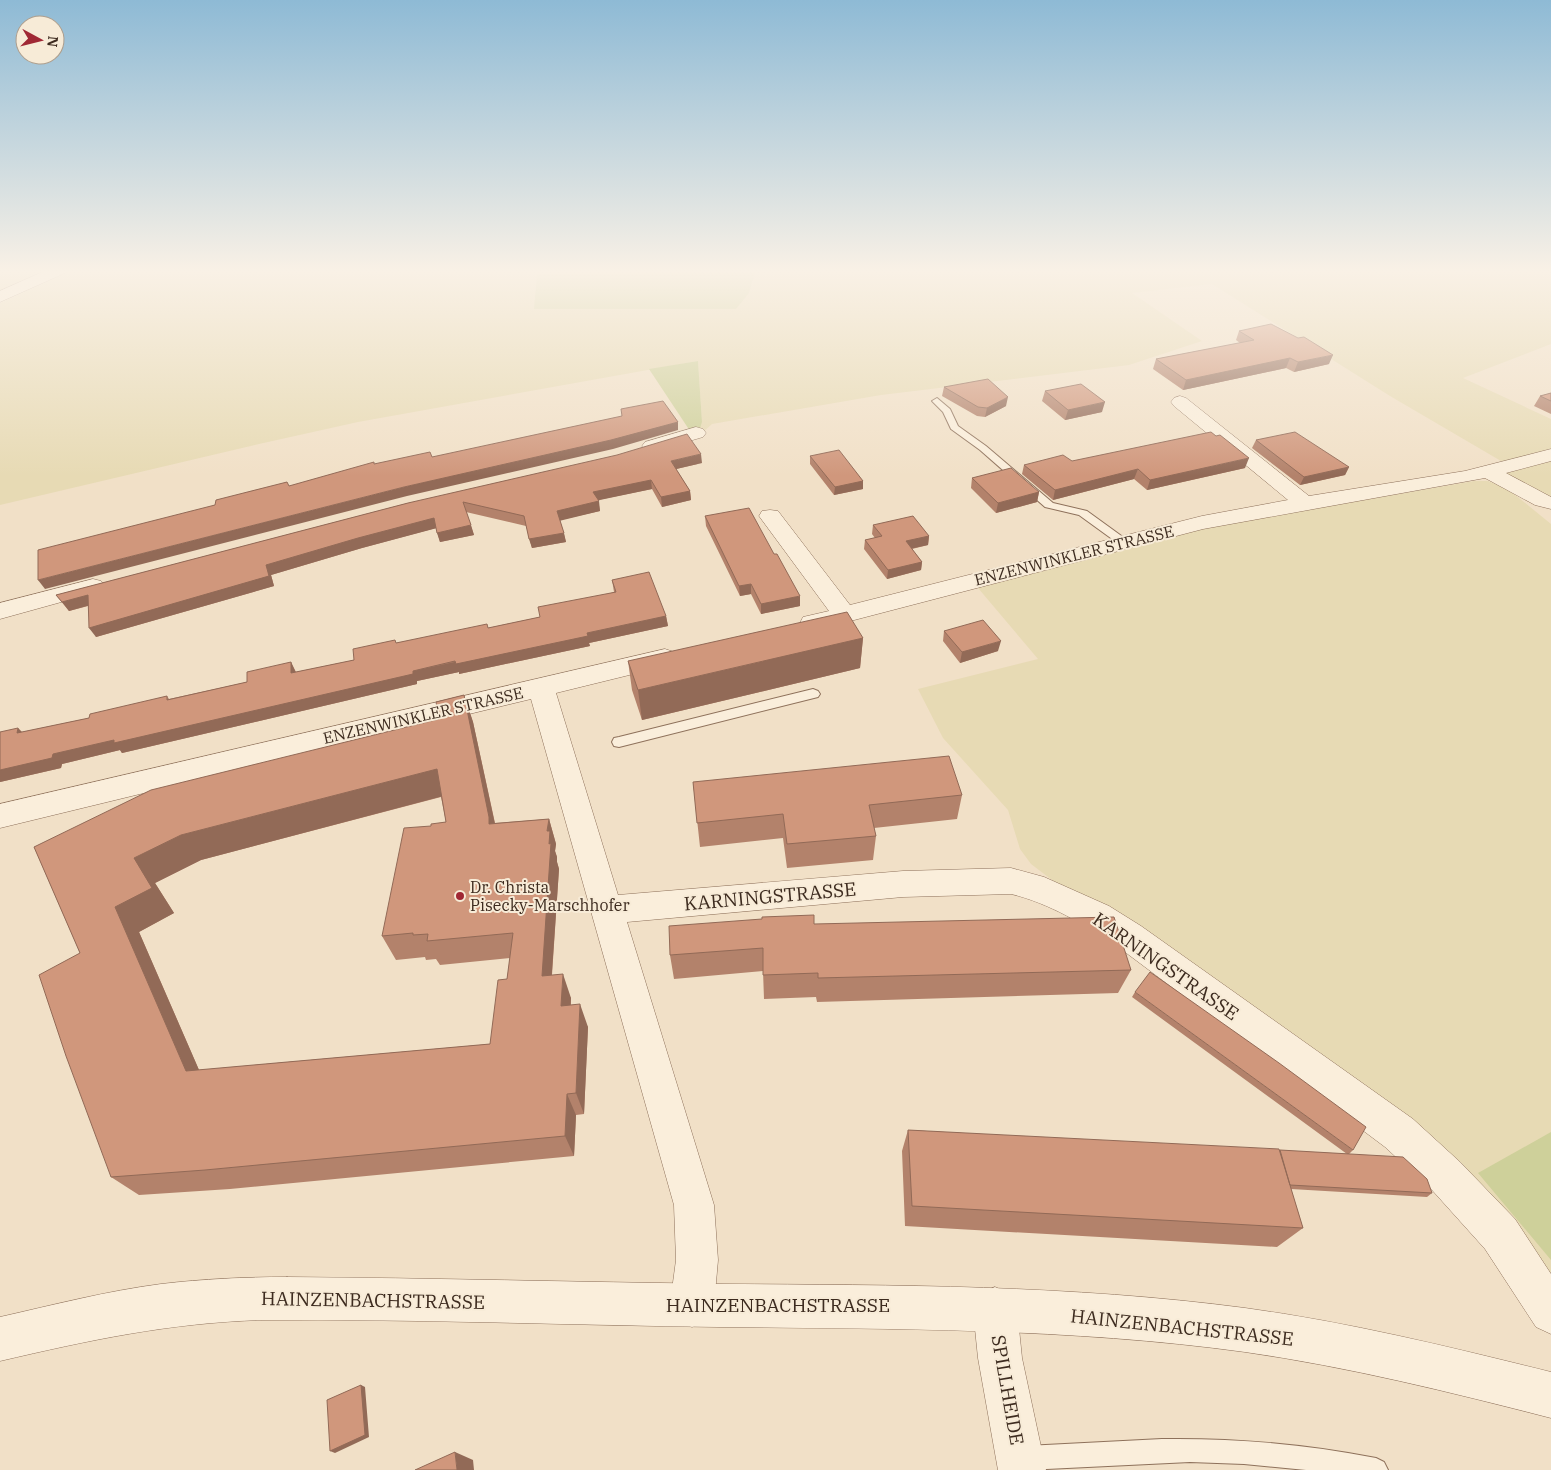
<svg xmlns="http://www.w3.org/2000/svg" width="1551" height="1470" font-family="'IBM Plex Serif',serif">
<rect width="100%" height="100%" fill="#f1e0c7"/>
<path fill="#e7dab4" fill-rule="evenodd" d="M 0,270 L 44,270 L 0,290 Z
M 73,270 L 1551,271 L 1551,344 L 1463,378 L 1551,419 L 1551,449 L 1510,461 L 1501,461 L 1390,396 L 1212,284 L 1132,293 L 1202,341 L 1129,365 L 881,395 L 712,424 L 702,433 L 690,431 L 702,422 L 698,361 L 358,422 L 259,444 L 0,505 L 0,303 ZM 754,273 L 753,283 L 736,309 L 534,308 Z
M 1551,461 L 1551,496 L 1544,495 L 1505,473 Z
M 1474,481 L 1488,481 L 1508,489 L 1551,524 L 1551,1287 L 1508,1227 L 1031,864 L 1020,849 L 1008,810 L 943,738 L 918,689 L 1038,659 L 978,588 L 1209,527 Z"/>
<path fill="#ced09a" d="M 755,273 L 749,293 L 736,309 L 534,309 L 537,274 Z
M 698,361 L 702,422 L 700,428 L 690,431 L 649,369 Z
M 1551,1132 L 1551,1260 L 1478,1173 Z"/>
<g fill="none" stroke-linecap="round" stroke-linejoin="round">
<g stroke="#8e715b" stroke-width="2">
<path id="service" d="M 937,398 L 950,409 L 958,426 L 986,446 L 1053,503 L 1087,511 L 1127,540 L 1129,542 L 1127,544 L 1119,544 L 1079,515 L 1045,507 L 980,450 L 951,429 L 943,412 L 932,401 Z
M 813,689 L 818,691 L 820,694 L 818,697 L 619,747 L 614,746 L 612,742 L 614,738 L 619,737 Z
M 1162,1439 C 1235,1438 1305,1444 1376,1458 L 1384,1462 L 1388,1470 L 1306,1470 L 1244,1464 L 1190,1462 L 1026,1470 L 1018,1466 L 1014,1458 L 1018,1450 L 1026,1446 Z"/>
</g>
<g stroke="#8e715b" stroke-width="1">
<path id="minor" d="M 1180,396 L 1186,398 L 1309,496 L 1465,471 L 1551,449 L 1551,461 L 1506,473 L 1551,497 L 1551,509 L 1535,505 L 1485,478 L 1203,529 L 812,631 L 803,629 L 800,623 L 803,617 L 829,611 L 759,516 L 762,511 L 770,510 L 778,511 L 850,605 L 1202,516 L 1288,500 L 1174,406 L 1171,402 L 1174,398 Z
M 696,427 L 703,429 L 706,433 L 703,437 L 652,452 L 645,450 L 642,446 L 645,442 Z
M 93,579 L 101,581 L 105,586 L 101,591 L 0,619 L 0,603 Z
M 665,649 L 674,652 L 678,658 L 674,664 L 556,693 L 618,895 L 903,871 L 1011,868 L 1044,877 L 1109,906 L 1141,926 L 1413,1119 L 1460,1162 L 1515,1219 L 1551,1274 L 1551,1334 L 1536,1327 L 1485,1249 L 1432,1190 L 1385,1147 L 1117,946 C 1085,925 1049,903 1011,894 L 903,897 L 627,922 L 714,1205 L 718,1260 L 714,1305 L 707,1320 L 692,1327 L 677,1320 L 670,1305 L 676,1260 L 674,1205 L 531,699 L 0,828 L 0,804 Z
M 995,1287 L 1010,1294 L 1017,1309 L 1022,1358 L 1046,1470 L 998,1470 L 978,1358 L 973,1309 L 980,1294 Z"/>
</g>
<g stroke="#8e715b" stroke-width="1">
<path id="tertiary" d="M 47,270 L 67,270 L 65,273 L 0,302 L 0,291 Z
M 287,1277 C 432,1278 577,1282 722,1284 C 896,1285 1071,1285 1245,1308 C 1348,1322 1450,1347 1551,1372 L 1551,1418 C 1450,1392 1349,1367 1245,1352 C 1070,1328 894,1329 718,1327 C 566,1325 414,1319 262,1320 C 169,1323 90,1340 0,1361 L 0,1317 C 53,1305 107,1291 161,1284 C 203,1279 245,1277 287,1277 Z"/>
</g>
<use href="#service" fill="#faeedb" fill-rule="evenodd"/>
<use href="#minor" fill="#faeedb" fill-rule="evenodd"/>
<use href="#tertiary" fill="#faeedb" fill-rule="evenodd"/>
</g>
<path fill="#b3826b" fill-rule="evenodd" d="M 1239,331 L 1329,364 L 1294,372 L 1286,368 L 1183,390 L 1153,369 L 1156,359 L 1240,343 L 1236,340 Z
M 944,387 L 1006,406 L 985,417 L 977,416 L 942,396 Z
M 1045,391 L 1102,412 L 1065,420 L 1042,401 Z
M 1551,393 L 1551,414 L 1534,406 L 1540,396 Z
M 1256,440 L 1349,467 L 1345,475 L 1300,485 L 1252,448 Z
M 810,456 L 863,481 L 863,489 L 834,495 L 810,464 Z
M 1072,461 L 1245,468 L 1147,490 L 1134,479 L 1053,500 L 1022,474 L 1024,465 Z
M 702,463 L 676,469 L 690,491 L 691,500 L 662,507 L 652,489 L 598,500 L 600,511 L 560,520 L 566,542 L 532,548 L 526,526 L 466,512 L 474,535 L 440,542 L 436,528 L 362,548 L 271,575 L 274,586 L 96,637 L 88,606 L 69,611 L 56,595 L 408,503 Z
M 972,478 L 1039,492 L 1037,502 L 996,513 L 971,488 Z
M 705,516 L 774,554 L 800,606 L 761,614 L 751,594 L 740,596 L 706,526 Z
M 873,525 L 929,536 L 928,545 L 912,549 L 922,562 L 921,570 L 887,579 L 864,549 L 865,540 L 875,538 L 872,534 Z
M 612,580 L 666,616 L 668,626 L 589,643 L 590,646 L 459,674 L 459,672 L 417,681 L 417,684 L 122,753 L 120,750 L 62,764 L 61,768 L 0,782 L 18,728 L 22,732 L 89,718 L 167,696 L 169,699 L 247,682 L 291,662 L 296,672 L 354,660 L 396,643 L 488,628 L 540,617 L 614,592 Z
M 944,631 L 998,651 L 960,663 L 943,641 Z
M 863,638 L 860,668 L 642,720 L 632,690 L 628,661 Z
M 464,695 L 473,722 L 495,823 L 549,819 L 556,844 L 555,851 L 557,857 L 557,862 L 559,869 L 552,975 L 571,998 L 571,1005 L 588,1027 L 584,1114 L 576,1115 L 574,1156 L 230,1189 L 139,1195 L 111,1177 L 80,953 L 34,847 L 439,719 ZM 441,797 L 446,822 L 431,826 L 382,936 L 396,960 L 425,957 L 426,960 L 436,959 L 440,965 L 510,958 L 507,979 L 490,1044 L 199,1070 L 139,932 L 174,913 L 155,883 L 201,860 Z
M 693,782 L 962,795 L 957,819 L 874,828 L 876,836 L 873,860 L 787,868 L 783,838 L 700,847 Z
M 814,924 L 1131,970 L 1118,993 L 817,1002 L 816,997 L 764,999 L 763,971 L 674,979 L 670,955 Z
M 1135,992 L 1353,1150 L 1349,1154 L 1432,1193 L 1427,1197 L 1291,1189 L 1303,1228 L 1277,1247 L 905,1226 L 902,1151 L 908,1130 L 1347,1154 L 1132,997 Z"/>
<path fill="#926a57" d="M 1333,355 L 1329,364 L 1294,372 L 1298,362 Z
M 1290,358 L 1286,368 L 1183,390 L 1186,380 Z
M 1008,397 L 1006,406 L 985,417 L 987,408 Z
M 1105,402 L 1102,412 L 1065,420 L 1068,410 Z
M 678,422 L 678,430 L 613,449 L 407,496 L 45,589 L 38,580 L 404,487 Z
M 701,454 L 702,463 L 672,470 L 671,461 Z
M 1249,458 L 1245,468 L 1147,490 L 1150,480 Z
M 1349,467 L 1345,475 L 1300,485 L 1304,477 Z
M 1138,469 L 1134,479 L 1053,500 L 1055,490 Z
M 651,480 L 652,489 L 595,501 L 593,492 Z
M 863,481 L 863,489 L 834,495 L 835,487 Z
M 690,491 L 691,500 L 662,507 L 661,497 Z
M 1039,492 L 1037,502 L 996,513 L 998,503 Z
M 599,501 L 600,511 L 559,521 L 557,511 Z
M 434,518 L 437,528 L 362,548 L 271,575 L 274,586 L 96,637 L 89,628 L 266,565 L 358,538 Z
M 471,525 L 474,535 L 440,542 L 437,533 Z
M 564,533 L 566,542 L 532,548 L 529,539 Z
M 929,536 L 928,545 L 905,550 L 906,541 Z
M 922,562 L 921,570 L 887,579 L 888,570 Z
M 751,584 L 751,594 L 740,596 L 739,586 Z
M 88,595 L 94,604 L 69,611 L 62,602 Z
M 800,596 L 800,606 L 761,614 L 761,604 Z
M 666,616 L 668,626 L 589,643 L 590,646 L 459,674 L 459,672 L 417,681 L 417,684 L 122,753 L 120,750 L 62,764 L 61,768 L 0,782 L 0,770 L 53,754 L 413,671 Z
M 863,638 L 860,668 L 642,720 L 638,690 Z
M 1001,641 L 998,651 L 960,663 L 962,652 Z
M 291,662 L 296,673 L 291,673 Z
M 464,695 L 473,722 L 499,843 L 489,824 Z
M 18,728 L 27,738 L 17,733 Z
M 437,769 L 447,795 L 201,860 L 155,883 L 174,913 L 139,932 L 209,1093 L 186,1071 L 115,907 L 134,858 L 181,835 Z
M 549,819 L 556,844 L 555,851 L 557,857 L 557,862 L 559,869 L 550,1000 L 542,976 L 549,844 L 547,831 Z
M 563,974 L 571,998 L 569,1028 L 561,1006 Z
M 580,1004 L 588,1027 L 584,1114 L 576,1093 Z
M 567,1094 L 576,1115 L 574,1156 L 565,1136 Z
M 361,1385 L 365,1387 L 369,1437 L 335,1453 L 330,1451 Z
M 455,1452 L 473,1460 L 474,1470 L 457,1470 Z"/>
<path fill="#d0977c" stroke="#926a57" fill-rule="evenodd" d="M 1271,324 L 1298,338 L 1304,337 L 1333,355 L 1298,362 L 1290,358 L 1186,380 L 1156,359 L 1254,340 L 1239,331 Z
M 988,379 L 1008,397 L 987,408 L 978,407 L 944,387 Z
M 1081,384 L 1105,402 L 1068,410 L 1045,391 Z
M 1551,393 L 1551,401 L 1540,396 Z
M 663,401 L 678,422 L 611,440 L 404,487 L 38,580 L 38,550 L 215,505 L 216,500 L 287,482 L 289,486 L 374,462 L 374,464 L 430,452 L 432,457 L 622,416 L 621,409 Z
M 1211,432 L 1216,436 L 1220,435 L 1249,458 L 1150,480 L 1138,469 L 1055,490 L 1024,465 L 1063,455 L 1072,461 Z
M 1295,432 L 1349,467 L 1304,477 L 1256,440 Z
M 687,434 L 701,454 L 671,461 L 690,491 L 661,497 L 651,480 L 593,492 L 599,501 L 557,511 L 564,533 L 529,539 L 524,516 L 463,502 L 471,525 L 437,533 L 434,518 L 358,538 L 266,565 L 269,576 L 89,628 L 88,595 L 62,602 L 56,595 L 408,503 L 617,455 Z
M 839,450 L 863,481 L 835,487 L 810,456 Z
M 1011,468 L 1039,492 L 998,503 L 972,478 Z
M 749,508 L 774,554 L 777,554 L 800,596 L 761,604 L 751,584 L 739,586 L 705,516 Z
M 913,516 L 929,536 L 906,541 L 922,562 L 888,570 L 865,540 L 882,536 L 873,525 Z
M 649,572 L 666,616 L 587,633 L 588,636 L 456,664 L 455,661 L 413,671 L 413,674 L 114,743 L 114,740 L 53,754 L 52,758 L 0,770 L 0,732 L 18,728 L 17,733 L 89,718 L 90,714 L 167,696 L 167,700 L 247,682 L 247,672 L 291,662 L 291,673 L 354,660 L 353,649 L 395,640 L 396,643 L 487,624 L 488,628 L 540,617 L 538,607 L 616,592 L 612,580 Z
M 847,612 L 863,638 L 638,690 L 628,661 Z
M 983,620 L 1001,641 L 962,652 L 944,631 Z
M 464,695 L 489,817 L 489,824 L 549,819 L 547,831 L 550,831 L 549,844 L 551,843 L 542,976 L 563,974 L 561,1006 L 580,1004 L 576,1093 L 567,1094 L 565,1136 L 205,1170 L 111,1177 L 66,1056 L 39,975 L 80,953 L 34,847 L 151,790 L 439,719 L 436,702 ZM 437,769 L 446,822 L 431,824 L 431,826 L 404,828 L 382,936 L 413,933 L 413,935 L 428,934 L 427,941 L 513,933 L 507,979 L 498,980 L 490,1044 L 186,1071 L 115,907 L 152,888 L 134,858 L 181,835 Z
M 949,756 L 962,795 L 869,805 L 876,836 L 787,844 L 783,814 L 697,823 L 693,782 Z
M 814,915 L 814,924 L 1114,917 L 1131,970 L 818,978 L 818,973 L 763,975 L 763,948 L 670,955 L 669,926 L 762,919 L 762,917 Z
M 1150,972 L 1279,1063 L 1366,1127 L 1353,1150 L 1135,992 Z
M 908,1130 L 1279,1149 L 1303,1228 L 912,1206 Z
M 1280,1150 L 1403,1157 L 1427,1179 L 1432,1193 L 1290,1185 Z
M 361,1385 L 365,1435 L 330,1451 L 327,1400 Z
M 455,1452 L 457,1470 L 415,1470 Z"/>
<linearGradient id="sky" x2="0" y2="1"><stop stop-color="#8ebad5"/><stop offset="0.57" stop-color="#f9f1e6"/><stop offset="1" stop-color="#f9f1e6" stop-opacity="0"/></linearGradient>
<rect width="1551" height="476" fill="url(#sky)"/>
<circle fill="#a02834" stroke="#f7ebd7" stroke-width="2" cx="460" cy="896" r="5"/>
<g text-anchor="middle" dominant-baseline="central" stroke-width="4" stroke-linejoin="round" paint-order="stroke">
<g font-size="16" fill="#3d2b1f" stroke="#f7ebd7">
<text transform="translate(1074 555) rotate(-14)">ENZENWINKLER STRASSE</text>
<text transform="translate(423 715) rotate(-13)">ENZENWINKLER STRASSE</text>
</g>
<g font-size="16" fill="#3d2b1f" stroke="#f7ebd7" text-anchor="start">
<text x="470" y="887">Dr. Christa<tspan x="470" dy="18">Pisecky-Marschhofer</tspan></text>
</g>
<g font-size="19" fill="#3d2b1f" stroke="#f7ebd7">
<text transform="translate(770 896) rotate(-5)">KARNINGSTRASSE</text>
<text transform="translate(1166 966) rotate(35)">KARNINGSTRASSE</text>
<text transform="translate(373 1300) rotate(1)">HAINZENBACHSTRASSE</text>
<text x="778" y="1305">HAINZENBACHSTRASSE</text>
<text transform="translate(1182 1327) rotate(6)">HAINZENBACHSTRASSE</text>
<text transform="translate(1008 1390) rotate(80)">SPILLHEIDE</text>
</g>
</g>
<g transform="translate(40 40) rotate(97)"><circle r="24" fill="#f7ebd7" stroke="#ad9e8d"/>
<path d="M0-4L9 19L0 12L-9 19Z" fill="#a02834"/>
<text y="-8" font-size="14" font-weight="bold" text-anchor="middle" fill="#3d2b1f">N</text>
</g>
</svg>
